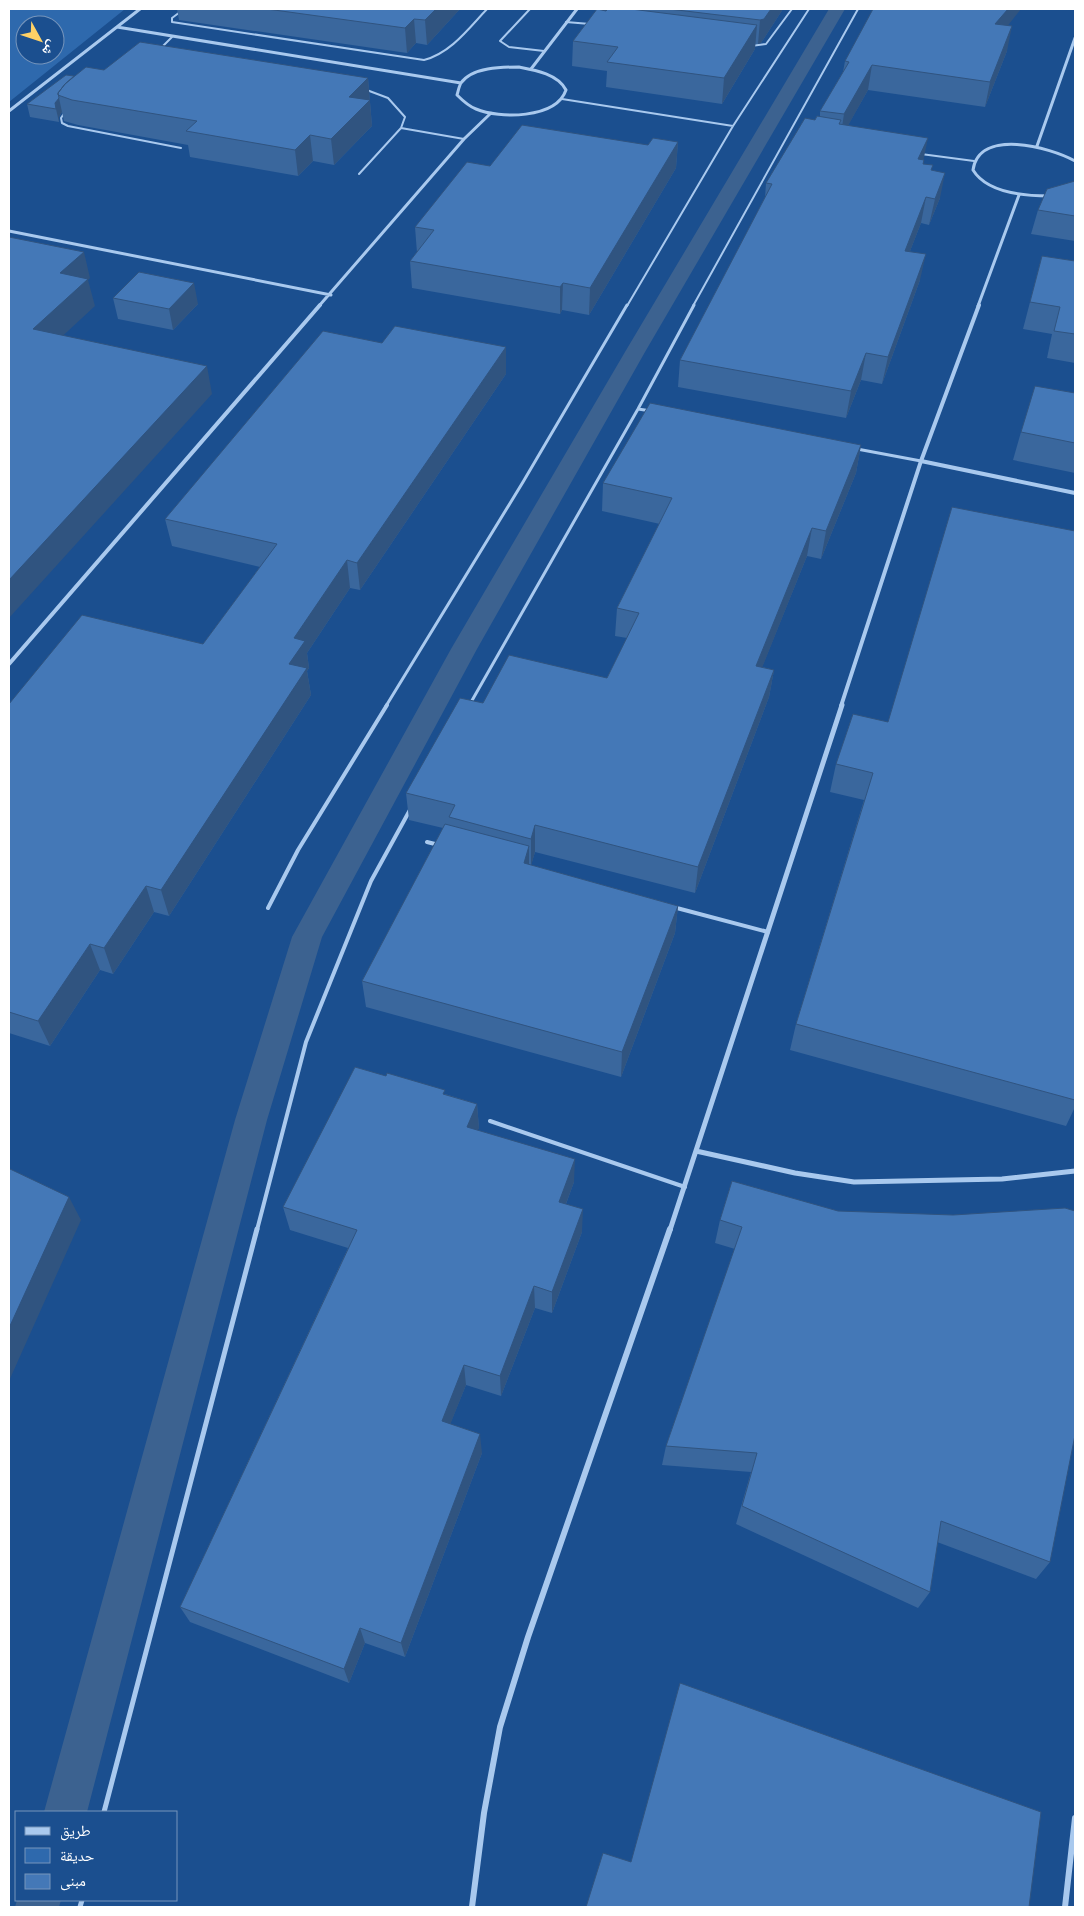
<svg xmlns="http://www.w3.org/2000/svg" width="1084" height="1916" font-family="'Space Grotesk','Noto Naskh Arabic',sans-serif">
<rect width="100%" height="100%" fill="#1b4f8f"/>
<path fill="#2e69ad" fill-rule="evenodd" d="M 9,9 L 125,9 L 9,102 ZM 25,25 L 55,25 L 55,55 L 25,55 Z"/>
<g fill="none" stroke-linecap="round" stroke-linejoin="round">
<path fill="#3c6290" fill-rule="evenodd" d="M 829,9 L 845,9 L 645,352 L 477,649 L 322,937 L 267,1120 L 87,1812 L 44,1812 L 235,1120 L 292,937 L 451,649 L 625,352 Z
M 17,1900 L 61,1900 L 59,1907 L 15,1907 Z"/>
<path stroke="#a9c9ee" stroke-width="2" d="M 184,9 L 172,18 L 172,22 L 424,60 C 451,53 469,28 487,9
M 530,9 L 500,41 L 509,47 L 544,51
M 566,22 L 590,24
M 751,46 L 766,44 L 792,9
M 161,48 L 172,37
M 562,99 L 733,126 L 809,9
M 65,112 L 61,118 L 62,123 L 68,126 L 181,148
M 401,128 L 464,139
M 921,154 L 974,161
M 359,174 L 401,128 L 405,117 L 388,98 L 364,89
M 627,306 L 733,126
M 693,306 L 858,9"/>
<path stroke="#a9c9ee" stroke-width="3" d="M 638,409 L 651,411
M 857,449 L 921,461
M 470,704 L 638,409 L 694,305
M 386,706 L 523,482 L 627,305"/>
<path stroke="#a9c9ee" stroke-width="4" d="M 427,842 L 439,845
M 673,907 L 768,932
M 268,908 L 298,850 L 387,705
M 490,1121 L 685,1187
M 257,1230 L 306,1042 L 371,881 L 411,808"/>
<path stroke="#a9c9ee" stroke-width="5" d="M 104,1812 L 257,1229
M 80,1907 L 82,1900"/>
<path stroke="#a9c9ee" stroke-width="3" d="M 117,27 L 461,83
M 519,67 C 535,70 558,74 566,90 C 556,119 499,119 476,109 C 468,106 463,101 457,95 C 458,92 459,86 461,83 C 472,67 502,67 519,67 Z
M 531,69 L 577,9
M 9,111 L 140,9
M 1037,146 L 1075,38
M 1049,196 C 1024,196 987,193 973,170 C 979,128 1050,147 1075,161
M 9,231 L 331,295
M 319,306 L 464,139 L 491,113
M 978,306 L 1019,195"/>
<path stroke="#a9c9ee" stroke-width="4" d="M 921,461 L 1075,493
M 9,664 L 320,305
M 841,706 L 921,461 L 979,305"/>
<path stroke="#a9c9ee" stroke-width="5" d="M 696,1151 L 795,1173 L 854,1182 L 1002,1179 L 1075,1171
M 670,1230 L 842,705"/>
<path stroke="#a9c9ee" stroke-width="6" d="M 472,1907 L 484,1813 L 500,1727 L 528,1637 L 670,1229
M 1065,1907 L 1075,1818"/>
</g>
<path fill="#3a679d" d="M 177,9 L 460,9 L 427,45 L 416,43 L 407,53 L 179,20 Z
M 608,9 L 783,9 L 761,43 L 758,44 L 755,44 L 755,49 L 722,104 L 606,87 L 607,71 L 572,66 L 573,41 Z
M 1008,26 L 1007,51 L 985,107 L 868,90 L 848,125 L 924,160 L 923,164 L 932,171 L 940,198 L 929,225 L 921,223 L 910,251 L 920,280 L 882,384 L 861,380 L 846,418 L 678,387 L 680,360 L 765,198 L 766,183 L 815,120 L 820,117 L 820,111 L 843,72 L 845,61 Z
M 104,70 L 368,78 L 372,126 L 334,165 L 313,161 L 298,176 L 190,157 L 188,145 L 78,125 L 64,121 L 62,112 L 59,117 L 59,122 L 30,117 L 27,104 L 74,76 Z
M 678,142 L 676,168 L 589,315 L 562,310 L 560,314 L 412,288 L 410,261 L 417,253 L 415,227 L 490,166 Z
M 1075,181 L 1075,241 L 1031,234 L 1038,210 Z
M 1042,256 L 1075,261 L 1075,363 L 1047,358 L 1052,334 L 1023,329 Z
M 113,298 L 198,304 L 173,330 L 118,319 Z
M 382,343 L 506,347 L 506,374 L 360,590 L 350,588 L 307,653 L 309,668 L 307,671 L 311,695 L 169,916 L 154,912 L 113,974 L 100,970 L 50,1046 L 9,1033 L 9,704 L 203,644 L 260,567 L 172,546 L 165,519 Z
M 1075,393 L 1075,473 L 1013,460 L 1021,432 Z
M 861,445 L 856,473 L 821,559 L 807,556 L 762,667 L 774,670 L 769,697 L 695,893 L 535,852 L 531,865 L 678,906 L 675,933 L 621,1077 L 366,1007 L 362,981 L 443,828 L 409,820 L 406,793 L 483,703 L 607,678 L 627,638 L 615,636 L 617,608 L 660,524 L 602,511 L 603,483 Z
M 1075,531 L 1075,1107 L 1066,1126 L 790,1050 L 796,1024 L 864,800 L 830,792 L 836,764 L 888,722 Z
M 445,1094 L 477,1104 L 479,1128 L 477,1130 L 574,1182 L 566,1204 L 582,1232 L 552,1313 L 535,1308 L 501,1396 L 466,1385 L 450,1424 L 482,1453 L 405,1657 L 365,1643 L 349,1683 L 190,1622 L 180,1607 L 348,1248 L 290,1230 L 283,1207 Z
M 732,1181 L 1050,1562 L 1036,1579 L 937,1542 L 930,1592 L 918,1608 L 736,1524 L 751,1472 L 662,1465 L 666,1446 L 735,1249 L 715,1243 L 720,1220 Z"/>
<path fill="#305480" d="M 436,9 L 460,9 L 427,45 L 425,20 Z
M 771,9 L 783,9 L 761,43 L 758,44 L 760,20 Z
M 1008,9 L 1021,9 L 990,48 L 995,24 Z
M 414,19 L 416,43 L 407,53 L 405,28 Z
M 757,25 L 755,49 L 722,104 L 724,78 Z
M 1012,26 L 1007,51 L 985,107 L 990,82 Z
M 872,65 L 868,90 L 840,140 L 844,114 Z
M 368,78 L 372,126 L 334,165 L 331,139 L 349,97 Z
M 59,98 L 62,112 L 59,117 L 59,122 L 56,109 L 55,103 Z
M 310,135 L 313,161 L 298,176 L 295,150 Z
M 928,138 L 923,162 L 924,160 L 919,185 L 918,159 Z
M 678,142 L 676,168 L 589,315 L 590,288 Z
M 945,173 L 940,198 L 929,225 L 935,199 Z
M 926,197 L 921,223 L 900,277 L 905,251 Z
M 84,252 L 90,278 L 88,280 L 95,306 L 41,356 L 33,329 L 60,273 Z
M 926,254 L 920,280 L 882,384 L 888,357 Z
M 194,283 L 198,304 L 173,330 L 169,309 Z
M 563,283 L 562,310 L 560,314 L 560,287 Z
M 506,347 L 506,374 L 360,590 L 357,563 Z
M 866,353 L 861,380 L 846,418 L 851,391 Z
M 207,366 L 212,394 L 9,618 L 9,580 Z
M 861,445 L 856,473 L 821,559 L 826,531 Z
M 812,528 L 807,556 L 752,693 L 756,666 Z
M 347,560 L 350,588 L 307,653 L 309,668 L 307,671 L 311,695 L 169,916 L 161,890 L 289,664 L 294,638 Z
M 774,670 L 769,697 L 695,893 L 698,867 Z
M 535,825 L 535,852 L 531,866 L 531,839 Z
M 529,846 L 529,873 L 524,863 Z
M 146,886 L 154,912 L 113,974 L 104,948 Z
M 678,906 L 675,933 L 621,1077 L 622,1052 Z
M 90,944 L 100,970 L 50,1046 L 38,1021 Z
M 477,1104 L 479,1128 L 468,1151 L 467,1127 Z
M 575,1159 L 574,1182 L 558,1225 L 559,1202 Z
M 69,1197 L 81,1220 L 9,1381 L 9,1328 Z
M 583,1209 L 582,1232 L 552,1313 L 552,1292 Z
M 534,1286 L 535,1308 L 501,1396 L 500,1376 Z
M 464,1365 L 466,1385 L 444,1440 L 442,1421 Z
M 480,1434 L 482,1453 L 405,1657 L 401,1643 Z
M 360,1628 L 365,1643 L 349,1683 L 344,1669 Z"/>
<path fill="#4478b7" stroke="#305480" d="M 267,9 L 436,9 L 425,20 L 414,19 L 405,28 Z
M 597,9 L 606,11 L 608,9 L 631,9 L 757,25 L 724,78 L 607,62 L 618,47 L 573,41 Z
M 669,9 L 771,9 L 764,19 L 760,20 Z
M 873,9 L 1008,9 L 995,24 L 1012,26 L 990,82 L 872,65 L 844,114 L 820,111 L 849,62 L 845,61 Z
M 140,42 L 368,78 L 349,97 L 370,100 L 331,139 L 310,135 L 295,150 L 186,131 L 197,121 L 72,100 L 58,95 L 58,93 L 65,84 L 86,67 L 104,70 Z
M 66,75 L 74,76 L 65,84 L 58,93 L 59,98 L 55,103 L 56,109 L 27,104 Z
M 817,116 L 841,120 L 839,124 L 928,138 L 918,159 L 924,160 L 923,164 L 933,165 L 931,170 L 945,173 L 935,199 L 926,197 L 905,251 L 926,254 L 888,357 L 866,353 L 851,391 L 680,360 L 772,184 L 766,183 L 805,118 L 815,120 Z
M 522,125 L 648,145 L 653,138 L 678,142 L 590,288 L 563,283 L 560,287 L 410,261 L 434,230 L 415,227 L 467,162 L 490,166 Z
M 1075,181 L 1075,216 L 1038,210 L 1047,189 Z
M 9,237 L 84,252 L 60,273 L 88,279 L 33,329 L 207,366 L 9,580 Z
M 1042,256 L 1075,261 L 1075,334 L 1054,331 L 1060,307 L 1030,302 Z
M 139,272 L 194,283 L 169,309 L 113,298 Z
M 395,326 L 506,347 L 357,563 L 347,560 L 294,638 L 305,641 L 289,664 L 307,668 L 161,890 L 146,886 L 104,948 L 90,944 L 38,1021 L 9,1012 L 9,704 L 82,615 L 203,644 L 277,544 L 165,519 L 323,331 L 382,343 Z
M 1035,386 L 1075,393 L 1075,443 L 1021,432 Z
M 650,403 L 861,445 L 826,531 L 812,528 L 756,666 L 774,670 L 698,867 L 535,825 L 531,839 L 449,817 L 455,805 L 406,793 L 460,698 L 483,703 L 509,655 L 607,678 L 639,613 L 617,608 L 672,498 L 603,483 Z
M 952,507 L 1075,531 L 1075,1100 L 796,1024 L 873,773 L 836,764 L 853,714 L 888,722 Z
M 445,824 L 529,846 L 524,863 L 678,906 L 622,1052 L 362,981 Z
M 355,1067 L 386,1076 L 387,1073 L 445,1090 L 443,1094 L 477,1104 L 467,1127 L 575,1159 L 559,1202 L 583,1209 L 552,1292 L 534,1286 L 500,1376 L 464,1365 L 442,1421 L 480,1434 L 401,1643 L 360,1628 L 344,1669 L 180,1607 L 357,1230 L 283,1207 Z
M 10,1169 L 69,1197 L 9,1328 L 9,1170 Z
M 732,1181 L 838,1211 L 953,1215 L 1065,1208 L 1075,1211 L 1075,1435 L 1050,1562 L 941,1521 L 930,1592 L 742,1506 L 757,1453 L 666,1446 L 742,1227 L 720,1220 Z
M 680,1683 L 1041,1812 L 1029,1907 L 586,1907 L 603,1853 L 631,1862 Z"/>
<rect width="1084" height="1916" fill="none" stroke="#ffffff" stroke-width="20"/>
<rect x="15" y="1811" width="162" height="90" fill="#1b4f8f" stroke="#7695bc"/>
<rect x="25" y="1827" width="25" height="8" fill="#a9c9ee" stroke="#7695bc"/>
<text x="60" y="1836" font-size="15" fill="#ffffff">طريق</text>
<rect x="25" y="1848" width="25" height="15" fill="#2e69ad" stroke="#7695bc"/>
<text x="60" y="1861" font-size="15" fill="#ffffff">حديقة</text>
<rect x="25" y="1874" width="25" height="15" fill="#4478b7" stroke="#7695bc"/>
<text x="60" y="1886" font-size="15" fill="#ffffff">مبنى</text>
<g transform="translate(40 40) rotate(130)"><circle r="24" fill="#1b4f8f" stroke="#7695bc"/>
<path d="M0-4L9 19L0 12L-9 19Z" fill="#ffd166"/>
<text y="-8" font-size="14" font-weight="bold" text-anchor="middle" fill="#ffffff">ش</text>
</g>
</svg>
